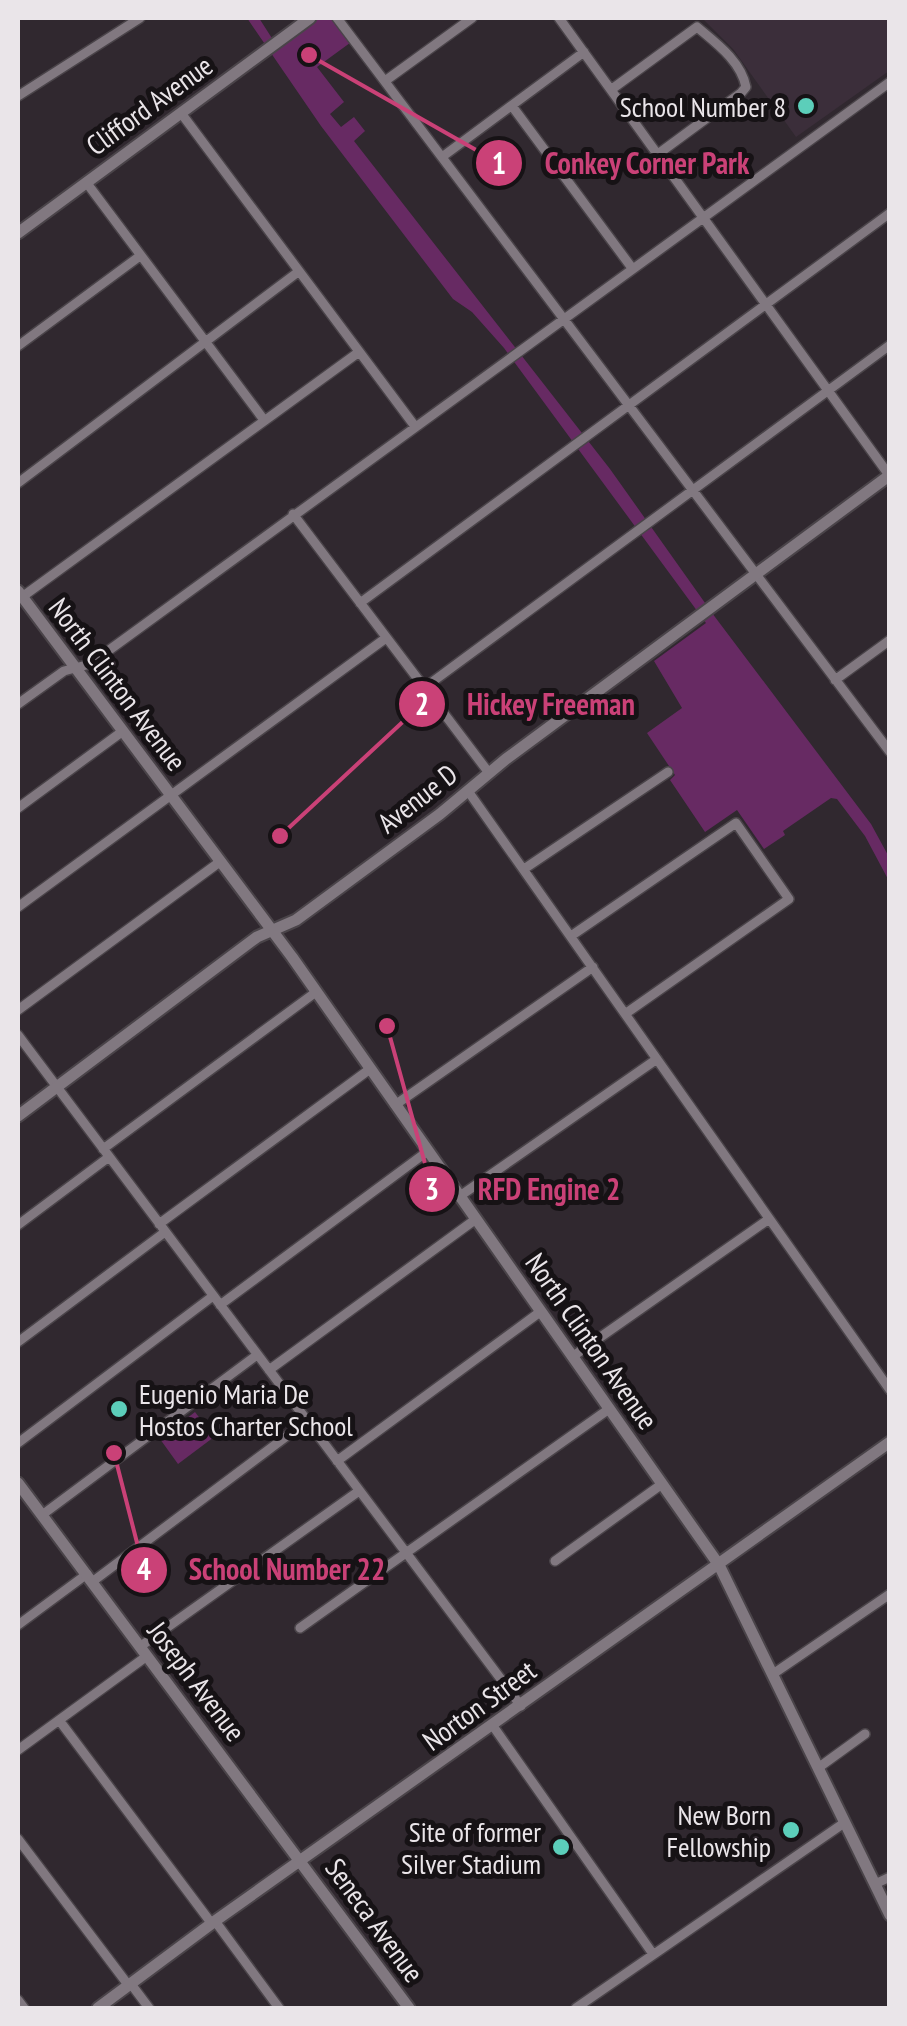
<svg xmlns="http://www.w3.org/2000/svg" width="907" height="2026" font-family="'PT Sans Narrow',sans-serif">
<rect width="100%" height="100%" fill="#30282f"/>
<path fill="#3b2e3a" d="M 702,18 L 889,18 L 889,71 L 796,137 L 733,49 Z"/>
<path fill="#672a63" d="M 247,18 L 259,18 L 275,43 L 310,18 L 337,18 L 354,40 L 317,67 L 344,102 L 330,114 L 341,127 L 354,117 L 365,131 L 354,141 L 610,469 L 715,617 L 871,824 L 889,857 L 889,881 L 865,836 L 837,799 L 831,798 L 783,831 L 785,835 L 764,849 L 737,810 L 705,832 L 670,780 L 675,775 L 647,733 L 682,708 L 654,661 L 706,623 L 504,348 L 472,312 L 453,299 L 321,126 Z
M 195,1412 L 214,1437 L 178,1464 L 160,1439 Z"/>
<g fill="none" stroke-linecap="round" stroke-linejoin="round">
<g stroke="#4a4449" stroke-width="12">
<path id="street" d="M 337,18 L 890,752
M 559,18 L 889,475
M 385,81 L 472,18
M 612,89 L 697,27 C 716,43 741,61 746,87 L 741,93 L 658,154
M 18,96 L 140,18
M 512,106 L 632,268
M 181,113 L 414,425
M 442,157 L 584,52
M 86,182 L 264,420
M 18,346 L 140,256
M 18,483 L 298,272
M 293,514 L 489,773
M 22,597 L 359,352
M 360,603 L 890,213
M 835,680 L 890,640
M 424,688 L 890,345
M 18,704 L 64,671 L 90,664 L 890,82
M 468,791 L 890,1390
M 18,808 L 123,731
M 524,869 L 668,772
M 18,907 L 386,638
M 571,936 L 736,823 L 789,899 L 625,1014
M 18,1010 L 221,861
M 18,1035 L 521,1706
M 395,1105 L 593,967
M 103,1149 L 316,992
M 460,1196 L 657,1059
M 159,1224 L 370,1069
M 18,1225 L 109,1157
M 220,1305 L 428,1151
M 18,1342 L 165,1232
M 572,1357 L 769,1219
M 269,1370 L 476,1219
M 18,1443 L 213,1296
M 337,1461 L 540,1312
M 42,1515 L 257,1355
M 555,1561 L 662,1484
M 92,1582 L 307,1421
M 18,1625 L 87,1574
M 300,1628 L 609,1409
M 141,1646 L 359,1491
M 773,1674 L 890,1594
M 59,1720 L 212,1924
M 493,1726 L 653,1954
M 18,1750 L 147,1656
M 818,1768 L 865,1734
M 18,1839 L 129,1986
M 875,1884 L 890,1877
M 215,1921 L 279,2008
M 131,1984 L 149,2008
M 18,2000 L 24,2008
M 576,2008 L 844,1823"/>
</g>
<g stroke="#4a4449" stroke-width="15">
<path id="secondary" d="M 18,233 L 310,18
M 18,591 L 292,957 L 719,1565 L 890,1915
M 18,1116 L 257,937 L 296,920 L 440,814 L 506,759 L 890,475
M 18,1483 L 409,2008
M 98,2008 L 215,1921 L 890,1442"/>
</g>
<use href="#street" stroke="#817880" stroke-width="9"/>
<use href="#secondary" stroke="#817880" stroke-width="11"/>
</g>
<g fill="#5cceba" stroke="#161215" stroke-width="4">
<circle cx="806" cy="106" r="10"/>
<circle cx="119" cy="1409" r="10"/>
<circle cx="791" cy="1830" r="10"/>
<circle cx="561" cy="1847" r="10"/>
</g>
<g text-anchor="middle" dominant-baseline="central" stroke-width="10" stroke-linejoin="round" paint-order="stroke">
<g font-size="28" fill="#eae5e9" stroke="#161215">
<text transform="translate(149 105) rotate(-36)">Clifford Avenue</text>
<text transform="translate(118 684) rotate(53)">North Clinton Avenue</text>
<text transform="translate(417 798) rotate(-38)">Avenue D</text>
<text transform="translate(592 1341) rotate(55)">North Clinton Avenue</text>
<text transform="translate(197 1681) rotate(53)">Joseph Avenue</text>
<text transform="translate(479 1705) rotate(-36)">Norton Street</text>
<text transform="translate(375 1920) rotate(54)">Seneca Avenue</text>
</g>
<g font-size="28" fill="#eae5e9" stroke="#161215" text-anchor="end">
<text x="786" y="106">School Number 8</text>
<text x="139" y="1393" text-anchor="start">Eugenio Maria De<tspan x="139" dy="32">Hostos Charter School</tspan></text>
<text x="771" y="1814">New Born<tspan x="771" dy="32">Fellowship</tspan></text>
<text x="541" y="1831">Site of former<tspan x="541" dy="32">Silver Stadium</tspan></text>
</g>
</g>
<path fill="none" stroke="#ca4177" stroke-width="4" d="M309 55L499 163M280 836L422 704M387 1026L432 1189M114 1453L144 1570"/>
<g fill="#ca4177" stroke="#161215" stroke-width="4">
<circle cx="309" cy="55" r="10"/>
<circle cx="280" cy="836" r="10"/>
<circle cx="387" cy="1026" r="10"/>
<circle cx="114" cy="1453" r="10"/>
<circle cx="499" cy="163" r="25"/>
<circle cx="422" cy="704" r="25"/>
<circle cx="432" cy="1189" r="25"/>
<circle cx="144" cy="1570" r="25"/>
</g>
<g font-size="30" text-anchor="middle" font-weight="bold" fill="#fff">
<text x="499" y="174">1</text>
<text x="422" y="715">2</text>
<text x="432" y="1200">3</text>
<text x="144" y="1580">4</text>
</g>
<g font-size="30" text-anchor="middle" font-weight="bold" fill="#ca4177" stroke="#161215" stroke-width="10" stroke-linejoin="round" paint-order="stroke">
<text x="647" y="174">Conkey Corner Park</text>
<text x="551" y="715">Hickey Freeman</text>
<text x="549" y="1200">RFD Engine 2</text>
<text x="287" y="1580">School Number 22</text>
</g>
<rect width="907" height="2026" fill="none" stroke="#eae5e9" stroke-width="40"/>
</svg>
